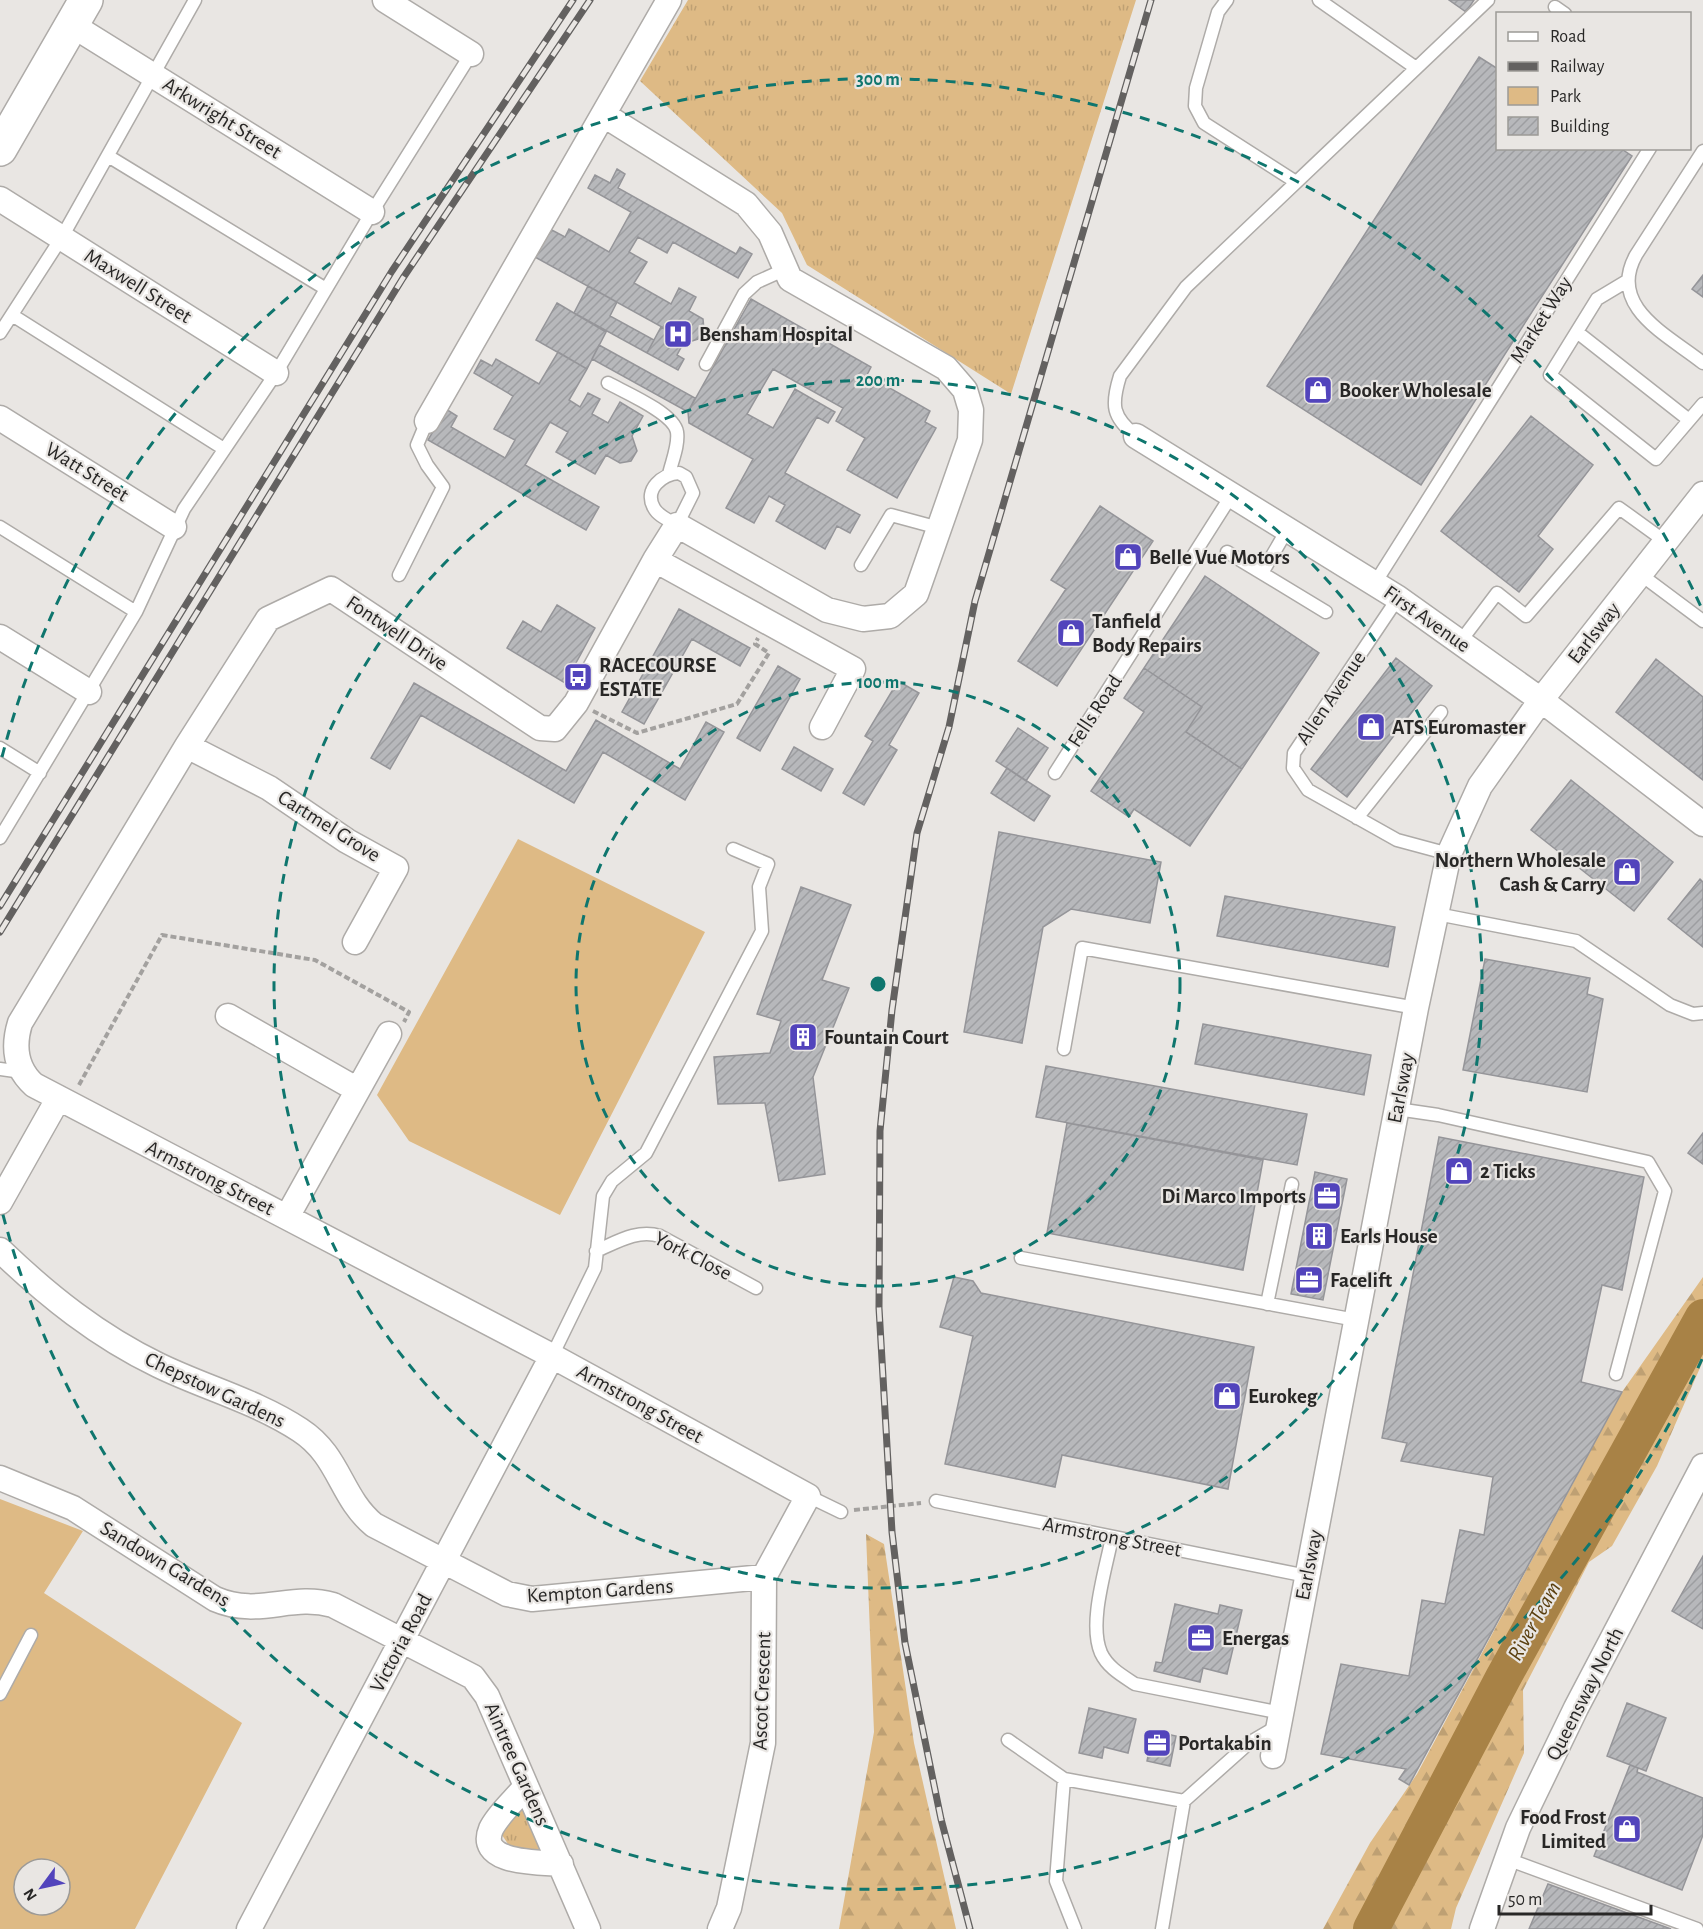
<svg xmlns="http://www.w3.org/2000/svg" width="1703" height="1929" font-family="'Alegreya Sans',sans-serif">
<defs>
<pattern id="grass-tufts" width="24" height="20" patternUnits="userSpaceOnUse" patternTransform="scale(1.5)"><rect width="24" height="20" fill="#deba85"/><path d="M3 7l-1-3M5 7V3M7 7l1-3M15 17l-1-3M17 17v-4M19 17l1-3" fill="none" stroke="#bea073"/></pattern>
<pattern id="forest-firs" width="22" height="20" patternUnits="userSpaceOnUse" patternTransform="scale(1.5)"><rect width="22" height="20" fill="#deba85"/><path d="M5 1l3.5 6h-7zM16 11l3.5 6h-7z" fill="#bea073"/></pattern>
<pattern id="building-hatch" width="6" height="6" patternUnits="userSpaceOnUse" patternTransform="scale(1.5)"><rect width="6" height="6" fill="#b7b8bb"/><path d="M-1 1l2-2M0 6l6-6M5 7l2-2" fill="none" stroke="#9d9ea1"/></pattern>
</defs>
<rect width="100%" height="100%" fill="#e9e6e3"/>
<path fill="url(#grass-tufts)" d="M 688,0 L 1136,0 L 1011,394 L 807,265 L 782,213 L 640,81 Z
M 526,1803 L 546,1845 L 536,1854 L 512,1850 L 502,1835 L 508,1820 Z"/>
<path fill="url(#forest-firs)" d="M 1703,1277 L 1703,1361 L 1657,1466 L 1612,1546 L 1589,1562 L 1523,1690 L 1524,1753 L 1456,1908 L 1451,1929 L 1323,1929 L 1370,1843 L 1417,1774 L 1622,1392 Z
M 866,1534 L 884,1544 L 914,1743 L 956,1929 L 839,1929 L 874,1732 Z"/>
<path fill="#deba85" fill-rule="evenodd" d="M 518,839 L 705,932 L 560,1215 L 409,1141 L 377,1095 Z
M 0,1499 L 83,1531 L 44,1593 L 242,1723 L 135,1929 L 0,1929 ZM 24,1869 L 60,1869 L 60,1905 L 24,1905 Z"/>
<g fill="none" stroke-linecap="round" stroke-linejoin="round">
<path stroke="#a88246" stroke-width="36" d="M 1371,1929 L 1503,1678 L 1703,1317"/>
</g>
<path fill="url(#building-hatch)" stroke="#959599" stroke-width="1.5" d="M 1449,0 L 1474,0 L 1466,12 Z
M 1479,57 L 1498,69 L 1498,148 L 1620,148 L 1632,156 L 1421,485 L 1267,386 Z
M 617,169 L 625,174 L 618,188 L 736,254 L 740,247 L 752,254 L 738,278 L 673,242 L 667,253 L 638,237 L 629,252 L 647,262 L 634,283 L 671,304 L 679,288 L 696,297 L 689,311 L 703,319 L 704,330 L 698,339 L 689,342 L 533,256 L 548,228 L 565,237 L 569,229 L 609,252 L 631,212 L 588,188 L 595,175 L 610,183 Z
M 1703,275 L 1703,297 L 1692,289 Z
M 588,286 L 617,302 L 610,316 L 654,340 L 647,353 L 574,313 Z
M 751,299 L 871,367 L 867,375 L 930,411 L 925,422 L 936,428 L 897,498 L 847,470 L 865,438 L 836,421 L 843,408 L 773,369 L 747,414 L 773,428 L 795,389 L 835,412 L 828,423 L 817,417 L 785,473 L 860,515 L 850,533 L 837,526 L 825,549 L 776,521 L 785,505 L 769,496 L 754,523 L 726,508 L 753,459 L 689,423 L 688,412 Z
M 557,303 L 606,332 L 587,369 L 536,340 Z
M 661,327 L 685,340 L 677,355 L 684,359 L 678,370 L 647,353 Z
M 599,345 L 695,398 L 688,412 L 592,359 Z
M 558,352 L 587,369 L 569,400 L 580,407 L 588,393 L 600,399 L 592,414 L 608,423 L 620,402 L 643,416 L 632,436 L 637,451 L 631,461 L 620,463 L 606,455 L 595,474 L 556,452 L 568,432 L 550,422 L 525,465 L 599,507 L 586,530 L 428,440 L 446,409 L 457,416 L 451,427 L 505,458 L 515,440 L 494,429 L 513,396 L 474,373 L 481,360 L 492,366 L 496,359 L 539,384 Z
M 1531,416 L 1593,465 L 1538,536 L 1553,549 L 1519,592 L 1441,531 Z
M 1100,506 L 1153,541 L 1057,686 L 1018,661 L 1066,589 L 1051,580 Z
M 1205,576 L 1319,653 L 1242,769 L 1186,732 L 1202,707 L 1144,668 Z
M 557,605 L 595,628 L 565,683 L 507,648 L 523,621 L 541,632 Z
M 679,609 L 750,648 L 740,666 L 692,639 L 644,724 L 622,712 Z
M 1396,658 L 1432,686 L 1347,797 L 1311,769 Z
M 1656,659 L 1703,697 L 1703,780 L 1616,712 Z
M 778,666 L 800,679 L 760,751 L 737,738 Z
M 1144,668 L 1202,707 L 1186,732 L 1242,769 L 1190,846 L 1134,809 L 1129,817 L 1091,791 L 1144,712 L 1124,698 Z
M 898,681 L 919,693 L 889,745 L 897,750 L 864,805 L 843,793 L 873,741 L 865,736 Z
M 414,683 L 566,771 L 596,720 L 680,769 L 706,722 L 724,732 L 685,800 L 603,752 L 574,803 L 421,715 L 390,769 L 371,758 Z
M 1018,728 L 1048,748 L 1026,781 L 996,761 Z
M 794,747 L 833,769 L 821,791 L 782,769 Z
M 1007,768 L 1050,796 L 1034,821 L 991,793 Z
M 1571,780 L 1673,862 L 1634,911 L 1531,830 Z
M 999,832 L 1161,862 L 1150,923 L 1071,909 L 1043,927 L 1022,1043 L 964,1032 Z
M 1700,879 L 1703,882 L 1703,947 L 1668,919 Z
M 801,887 L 851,905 L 822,980 L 849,988 L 813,1077 L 825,1174 L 779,1181 L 765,1103 L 718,1104 L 714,1057 L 770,1053 L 781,1021 L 757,1014 Z
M 1225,896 L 1395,927 L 1388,967 L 1217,936 Z
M 1485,959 L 1590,978 L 1587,994 L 1603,999 L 1587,1092 L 1463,1070 Z
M 1203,1024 L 1371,1055 L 1364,1095 L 1195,1064 Z
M 1046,1066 L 1307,1114 L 1297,1165 L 1036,1117 Z
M 1067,1123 L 1263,1160 L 1243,1270 L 1047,1233 Z
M 1703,1133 L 1703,1164 L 1688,1153 Z
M 1439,1137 L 1644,1177 L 1622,1290 L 1602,1285 L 1581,1382 L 1622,1392 L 1409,1785 L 1399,1779 L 1406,1769 L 1321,1754 L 1341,1664 L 1409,1676 L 1422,1600 L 1445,1604 L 1460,1530 L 1484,1535 L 1493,1477 L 1401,1461 L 1407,1443 L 1382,1438 Z
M 1315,1172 L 1347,1179 L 1323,1300 L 1291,1294 Z
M 954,1277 L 973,1281 L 981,1293 L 1254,1347 L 1228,1489 L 1062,1455 L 1055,1487 L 945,1464 L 973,1336 L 940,1327 Z
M 1703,1556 L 1703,1629 L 1672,1611 Z
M 1175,1604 L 1218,1614 L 1220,1605 L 1242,1610 L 1227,1674 L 1203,1668 L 1200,1682 L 1154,1671 L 1156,1662 L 1162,1663 Z
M 1627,1703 L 1666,1718 L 1646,1771 L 1607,1756 Z
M 1089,1708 L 1136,1719 L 1128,1753 L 1104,1747 L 1102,1758 L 1079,1753 Z
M 1153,1731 L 1176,1736 L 1170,1766 L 1147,1761 Z
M 1630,1765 L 1638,1768 L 1637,1772 L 1703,1798 L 1703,1835 L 1682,1890 L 1594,1856 Z
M 1548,1884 L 1671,1929 L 1529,1929 Z"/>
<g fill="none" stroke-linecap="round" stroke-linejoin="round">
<g stroke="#aeaba8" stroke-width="15">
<path id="lane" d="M 1227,0 L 1218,12 L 1196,88 L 1195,106 L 1204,123 L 1296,182
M 1319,0 L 1416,68
M 1555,7 L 1565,14
M 1703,151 L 1636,255 C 1607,307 1668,335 1703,363
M 108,156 L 326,289
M 1627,281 L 1597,299 L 1550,375 L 1656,459 L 1703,404
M 12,315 L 224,449
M 1577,332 L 1689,420
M 0,333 L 62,237 L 195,0
M 706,364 L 744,294 L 757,282 L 786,269
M 608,383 C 624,392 674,413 677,432 C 679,445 672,461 669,474
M 1136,436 C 1112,417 1111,405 1120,376 L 1186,287 L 1488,0
M 679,473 L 686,477 L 693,493 L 677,525 C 669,520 658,516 654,508 C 643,489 663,474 679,473 Z
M 0,527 L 136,612
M 1227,552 L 1326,612
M 861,565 L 891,515 L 939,528
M 1262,573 L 1287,530
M 1640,574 L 1703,621
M 399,575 L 443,487 L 427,465 L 417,445 L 427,421
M 1375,583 L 1650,148
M 1398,598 L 1294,753 L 1293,768 L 1308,790 L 1397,840 L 1449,854
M 1460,642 L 1497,593 L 1526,616 L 1619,508 L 1666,542
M 0,748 L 40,773
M 1055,773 L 1231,496
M 1357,818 L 1441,712
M 0,838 L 136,612 L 184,509 L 276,373 L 372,212 L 471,54
M 1437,914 L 1576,941 L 1670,1005 L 1693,1014 L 1703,1013
M 1064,1049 L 1082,948 L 1416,1008
M 0,1069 L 22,1072
M 1397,1109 L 1438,1115 L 1648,1162 L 1665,1191 L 1616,1374
M 596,1251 C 617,1242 637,1229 660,1236 L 756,1288
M 1021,1258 L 1356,1320
M 1267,1304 L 1292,1184
M 552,1356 L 595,1268 L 603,1196 L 612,1181 L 646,1153 L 762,931 L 759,887 L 768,864 L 733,849
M 808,1496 L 841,1512
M 936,1501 L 1307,1576
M 1112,1537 C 1106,1569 1088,1623 1101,1653 C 1108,1668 1123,1676 1135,1684 L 1282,1713
M 0,1694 L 31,1635
M 1008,1740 L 1064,1779 L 1184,1801 L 1249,1743 L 1278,1726
M 1064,1779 L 1056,1881 L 1075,1929
M 1507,1859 L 1697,1929
M 1162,1929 L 1184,1801"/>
</g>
<g stroke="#aeaba8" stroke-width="27">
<path id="street" d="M 385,0 L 471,54
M 72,25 L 372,212
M 604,115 L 746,204 L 770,233 L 790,279 L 946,368 L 965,390 L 971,410 L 970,440 L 916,594 L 890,616 L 863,619 L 827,610 L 677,525 L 655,560
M 0,199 L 276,373
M 0,418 L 174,527
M 427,421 L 669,0
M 1136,436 L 1398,598 L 1541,700 L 1703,824
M 0,637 L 89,692
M 187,746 L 269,788 L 347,841 L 396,868 L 355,942
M 228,1016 L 356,1089
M 0,1202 L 58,1099
M 287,1217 L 389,1034
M 0,1250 C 48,1296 98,1336 158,1365 C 205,1388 256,1401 300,1430 C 340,1456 340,1497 374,1525 L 507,1594 L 532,1599 L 764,1577
M 0,1478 L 73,1508 L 215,1599 C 259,1618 290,1593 333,1605 L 473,1677 L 487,1696 L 588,1929
M 1273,1756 L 1416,1008 L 1449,854 L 1480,786 L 1541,700 L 1703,494
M 526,1786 C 516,1799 498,1814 491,1829 C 476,1865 542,1862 561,1864
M 249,1929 L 552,1356
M 720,1929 L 729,1908 L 763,1743 L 764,1577 L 808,1496 L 552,1356 L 34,1085 C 15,1068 13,1046 20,1023 L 187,746 L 268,619 L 331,589 L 540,728 L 555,729 L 576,703 L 655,560 L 853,669 L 822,727
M 1482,1929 L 1518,1828 L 1576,1708 L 1703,1466"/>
</g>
<g stroke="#aeaba8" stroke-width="36">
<path id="secondary" d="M 0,149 L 86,0"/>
</g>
<path stroke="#a3a19f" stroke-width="4" stroke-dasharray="6 3" stroke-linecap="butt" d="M 593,711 L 637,733 L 737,704 L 769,653 L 755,644 L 758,638
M 79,1085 L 162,935 L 315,960 L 409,1012 L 404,1022
M 854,1510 L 921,1503"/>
<use href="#lane" stroke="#fff" stroke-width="12"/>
<use href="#street" stroke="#fff" stroke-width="24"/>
<use href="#secondary" stroke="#fff" stroke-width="33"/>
<g stroke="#636160" stroke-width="7">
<path id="rail" d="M 0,906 L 392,271 L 573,0
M 0,932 L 403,278 L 590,0
M 970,1929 L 941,1819 L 905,1643 L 892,1532 L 879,1308 L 880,1131 L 892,1010 L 917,833 L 949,727 L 975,601 L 1151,0"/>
</g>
<use href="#rail" stroke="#e9e6e3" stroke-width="4.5" stroke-dasharray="14" stroke-linecap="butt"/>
</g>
<g fill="none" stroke="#0f766e" stroke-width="3" stroke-dasharray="10 8">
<circle cx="878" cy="984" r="302"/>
<circle cx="878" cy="984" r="604"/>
<path d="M1702 1359A905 905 0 0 1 2 1211M2 757A905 905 0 0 1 1702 609"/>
</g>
<defs>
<g id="hospital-square" transform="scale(1.5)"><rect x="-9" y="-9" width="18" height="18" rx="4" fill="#5244bc" stroke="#e9e6e3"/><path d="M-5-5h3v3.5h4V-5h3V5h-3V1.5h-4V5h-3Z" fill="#fff"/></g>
<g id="shop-square" transform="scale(1.5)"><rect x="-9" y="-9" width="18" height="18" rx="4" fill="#5244bc" stroke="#e9e6e3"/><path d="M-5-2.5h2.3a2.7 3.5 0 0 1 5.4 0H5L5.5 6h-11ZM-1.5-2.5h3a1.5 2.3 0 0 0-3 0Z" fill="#fff"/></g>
<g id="bus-square" transform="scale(1.5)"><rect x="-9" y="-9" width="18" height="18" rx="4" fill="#5244bc" stroke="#e9e6e3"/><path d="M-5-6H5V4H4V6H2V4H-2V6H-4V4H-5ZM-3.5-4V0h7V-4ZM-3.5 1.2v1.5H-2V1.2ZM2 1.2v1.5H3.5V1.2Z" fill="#fff"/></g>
<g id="building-square" transform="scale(1.5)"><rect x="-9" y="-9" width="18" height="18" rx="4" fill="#5244bc" stroke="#e9e6e3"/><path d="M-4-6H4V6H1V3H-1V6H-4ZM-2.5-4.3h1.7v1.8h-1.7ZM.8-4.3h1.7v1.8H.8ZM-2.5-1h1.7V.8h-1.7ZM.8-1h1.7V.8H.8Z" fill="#fff"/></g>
<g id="office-square" transform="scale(1.5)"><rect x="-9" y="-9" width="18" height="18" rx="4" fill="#5244bc" stroke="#e9e6e3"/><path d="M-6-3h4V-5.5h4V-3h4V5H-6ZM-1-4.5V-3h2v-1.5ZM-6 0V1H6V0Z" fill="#fff"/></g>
</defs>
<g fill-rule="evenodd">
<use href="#hospital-square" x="678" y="334"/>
<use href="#shop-square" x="1318" y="390"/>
<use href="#shop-square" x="1128" y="557"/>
<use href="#shop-square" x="1071" y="633"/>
<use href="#bus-square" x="578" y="677"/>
<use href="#shop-square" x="1371" y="727"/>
<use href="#shop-square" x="1627" y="872"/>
<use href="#building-square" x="803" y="1037"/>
<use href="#shop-square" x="1459" y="1171"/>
<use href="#office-square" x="1327" y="1196"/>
<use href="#building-square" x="1319" y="1236"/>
<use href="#office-square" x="1309" y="1280"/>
<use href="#shop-square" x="1227" y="1396"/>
<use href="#office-square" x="1201" y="1638"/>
<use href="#office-square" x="1157" y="1743"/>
<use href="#shop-square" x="1627" y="1829"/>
</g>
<g text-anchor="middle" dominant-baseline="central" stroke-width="4.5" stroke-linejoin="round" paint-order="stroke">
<g font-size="21" fill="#282726" stroke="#e9e6e3">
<text transform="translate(222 118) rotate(32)">Arkwright Street</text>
<text transform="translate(138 286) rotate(32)">Maxwell Street</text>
<text transform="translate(1541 320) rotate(-58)">Market Way</text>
<text transform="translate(87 472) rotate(32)">Watt Street</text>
<text transform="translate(1427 619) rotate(35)">First Avenue</text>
<text transform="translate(397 633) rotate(34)">Fontwell Drive</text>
<text transform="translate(1594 633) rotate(-52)">Earlsway</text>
<text transform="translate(1331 698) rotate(-56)">Allen Avenue</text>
<text transform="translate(1095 711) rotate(-57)">Fells Road</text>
<text transform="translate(329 826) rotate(32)">Cartmel Grove</text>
<text transform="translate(1401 1088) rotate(-79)">Earlsway</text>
<text transform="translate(210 1178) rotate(27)">Armstrong Street</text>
<text transform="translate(693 1256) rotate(27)">York Close</text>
<text transform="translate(215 1390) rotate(25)">Chepstow Gardens</text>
<text transform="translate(640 1404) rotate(29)">Armstrong Street</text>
<text transform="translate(1112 1537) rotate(11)">Armstrong Street</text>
<text transform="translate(165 1564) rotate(31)">Sandown Gardens</text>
<text transform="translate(1309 1565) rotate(-79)">Earlsway</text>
<text transform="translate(600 1591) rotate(-4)">Kempton Gardens</text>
<text transform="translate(401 1643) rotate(-62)">Victoria Road</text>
<text transform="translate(762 1691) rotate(-88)">Ascot Crescent</text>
<text transform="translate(1585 1694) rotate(-63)">Queensway North</text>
<text transform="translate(517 1764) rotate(66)">Aintree Gardens</text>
</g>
<g font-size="21" font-weight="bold" fill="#282726" stroke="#e9e6e3" text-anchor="start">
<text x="699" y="334">Bensham Hospital</text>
<text x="1339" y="390">Booker Wholesale</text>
<text x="1149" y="557">Belle Vue Motors</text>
<text x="1092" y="621">Tanfield<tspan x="1092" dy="24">Body Repairs</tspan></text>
<text x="599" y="665">RACECOURSE<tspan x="599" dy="24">ESTATE</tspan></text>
<text x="1392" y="727">ATS Euromaster</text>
<text x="1606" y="860" text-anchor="end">Northern Wholesale<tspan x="1606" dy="24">Cash &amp; Carry</tspan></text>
<text x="824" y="1037">Fountain Court</text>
<text x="1480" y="1171">2 Ticks</text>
<text x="1306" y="1196" text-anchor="end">Di Marco Imports</text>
<text x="1340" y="1236">Earls House</text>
<text x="1330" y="1280">Facelift</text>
<text x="1248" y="1396">Eurokeg</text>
<text x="1222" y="1638">Energas</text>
<text x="1178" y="1743">Portakabin</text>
<text x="1606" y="1817" text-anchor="end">Food Frost<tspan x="1606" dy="24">Limited</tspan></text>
</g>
<g font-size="22" font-style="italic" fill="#5a3f0f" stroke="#e9e6e3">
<text transform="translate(1534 1621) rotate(-61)">River Team</text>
</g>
</g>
<circle cx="878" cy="984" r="9" fill="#0f766e" stroke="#e9e6e3" stroke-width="3"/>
<g font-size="18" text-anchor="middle" font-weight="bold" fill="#0f766e" stroke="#e9e6e3" stroke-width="4.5" stroke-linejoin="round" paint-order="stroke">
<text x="878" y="85">300 m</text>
<text x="878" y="386">200 m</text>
<text x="878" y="688">100 m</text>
</g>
<rect x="1496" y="12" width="195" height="138" fill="#e9e6e3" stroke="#9c9a97" stroke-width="1.5"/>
<rect x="1508" y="32" width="30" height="9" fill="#ffffff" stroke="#9c9a97" stroke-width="1.5"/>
<text x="1550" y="42" font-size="18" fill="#282726">Road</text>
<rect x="1508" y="62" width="30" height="9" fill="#636160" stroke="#9c9a97" stroke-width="1.5"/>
<text x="1550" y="72" font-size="18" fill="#282726">Railway</text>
<rect x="1508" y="87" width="30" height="18" fill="#deba85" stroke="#9c9a97" stroke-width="1.5"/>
<text x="1550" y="102" font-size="18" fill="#282726">Park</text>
<rect x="1508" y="117" width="30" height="18" fill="url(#building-hatch)" stroke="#9c9a97" stroke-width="1.5"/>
<text x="1550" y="132" font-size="18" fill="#282726">Building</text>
<g transform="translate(42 1887) rotate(237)"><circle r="28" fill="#e9e6e3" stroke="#9c9a97" stroke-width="1.5"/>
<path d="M0-4.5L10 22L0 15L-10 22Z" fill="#5244bc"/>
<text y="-9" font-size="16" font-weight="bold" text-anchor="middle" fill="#282726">N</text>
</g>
<path d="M1499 1905v9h152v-9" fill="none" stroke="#282726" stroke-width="3"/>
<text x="1508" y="1905" font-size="18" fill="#282726" stroke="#e9e6e3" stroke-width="4.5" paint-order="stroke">50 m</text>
</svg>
